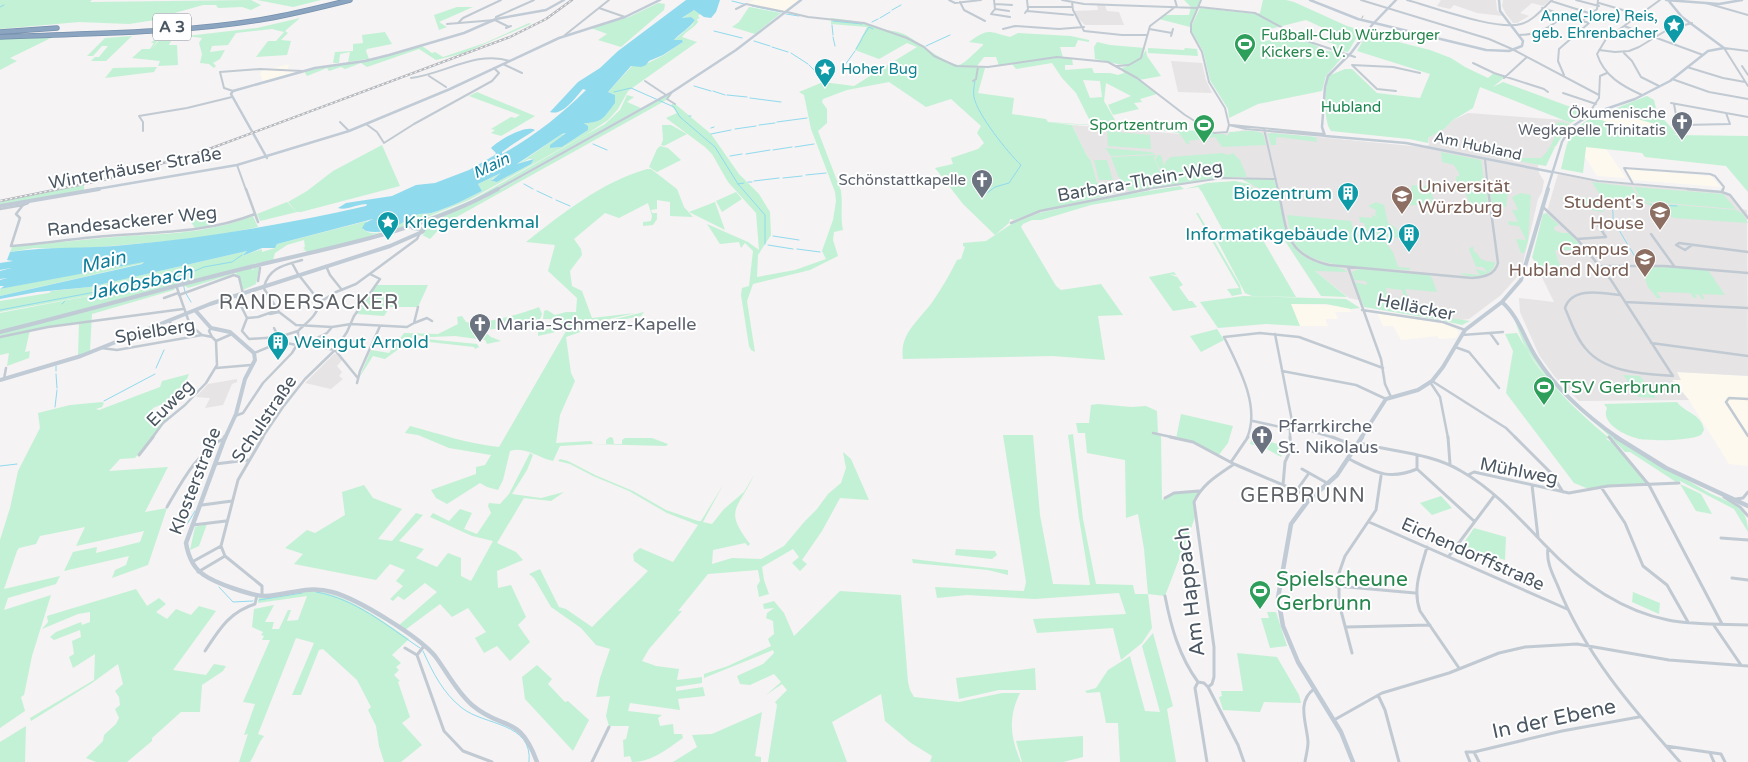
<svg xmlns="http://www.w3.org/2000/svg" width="1748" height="762" font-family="'Varela Round',sans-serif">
<rect width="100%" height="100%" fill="#f5f3f3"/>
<path fill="#fdf9ef" d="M 754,0 L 799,0 L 784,11 L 748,3 Z
M 289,64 L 288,69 L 296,70 L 295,72 L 263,81 L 260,74 L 262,71 Z
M 1609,111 L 1655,124 L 1656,132 L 1648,137 L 1597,118 Z
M 1586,147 L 1606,149 L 1626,178 L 1597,176 L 1585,157 Z
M 1625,169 L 1711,176 L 1721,187 L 1633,180 Z
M 1291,304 L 1347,306 L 1352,312 L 1335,312 L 1338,319 L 1325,319 L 1328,326 L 1300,326 Z
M 1377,313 L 1444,324 L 1456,329 L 1459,333 L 1456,338 L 1439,339 L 1437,336 L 1401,340 L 1393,326 L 1383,326 Z
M 1676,372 L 1748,376 L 1748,466 L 1729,464 L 1689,400 L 1672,379 Z"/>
<path fill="#e6e4e5" d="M 1441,0 L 1496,0 L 1497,10 L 1502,16 L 1477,13 L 1454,5 L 1450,9 L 1437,6 Z
M 1503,0 L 1550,0 L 1543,6 L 1532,3 L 1520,13 L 1529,16 L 1517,23 L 1513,23 L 1506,14 L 1502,6 Z
M 1097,5 L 1105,5 L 1107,11 L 1119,12 L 1124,25 L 1085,25 L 1075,15 L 1074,11 L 1098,10 Z
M 1171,61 L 1202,63 L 1206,80 L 1212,93 L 1178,92 Z
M 1468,113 L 1563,120 L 1571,123 L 1563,131 L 1551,154 L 1538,165 L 1539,173 L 1544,181 L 1542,192 L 1538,199 L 1523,263 L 1517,277 L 1501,295 L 1469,319 L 1453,321 L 1349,298 L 1315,271 L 1312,264 L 1294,252 L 1267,213 L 1254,189 L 1246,177 L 1208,179 L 1109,195 L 1097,182 L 1091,161 L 1086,154 L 1072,125 L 1193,135 L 1230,133 L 1243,130 L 1422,147 L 1429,145 L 1428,138 L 1444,129 L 1453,120 Z
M 1558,174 L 1598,182 L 1723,192 L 1729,195 L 1740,209 L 1747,210 L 1748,376 L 1677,372 L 1681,380 L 1672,380 L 1689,400 L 1579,401 L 1555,377 L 1539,355 L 1520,312 L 1519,298 L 1554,302 L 1533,259 Z
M 338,353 L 343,359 L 337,366 L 342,372 L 339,376 L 343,379 L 331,389 L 305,383 L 334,354 Z
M 237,379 L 237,382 L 232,384 L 223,405 L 205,408 L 210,398 L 196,397 L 208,384 Z"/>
<path fill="#c3f1d5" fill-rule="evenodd" d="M 0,0 L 92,0 L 90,2 L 251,0 L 261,5 L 251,10 L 242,7 L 218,8 L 216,5 L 203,5 L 171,14 L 168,18 L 129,24 L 79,22 L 0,29 Z
M 257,0 L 321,0 L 293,7 Z
M 1184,0 L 1200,0 L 1190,27 L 1159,19 L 1165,15 L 1189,15 L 1191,7 Z
M 1263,0 L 1286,0 L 1294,2 L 1347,26 L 1364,31 L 1355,40 L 1348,52 L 1334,50 L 1337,45 L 1327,42 L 1334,33 L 1306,20 L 1262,31 L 1266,41 L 1292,34 L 1319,47 L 1318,49 C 1328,52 1336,51 1345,54 L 1326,76 L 1322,91 L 1258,104 L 1229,118 L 1228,109 L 1210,80 L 1203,51 L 1192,32 L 1192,25 L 1200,8 L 1257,14 L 1260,13 Z
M 658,3 L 665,4 L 664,10 L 621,47 L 598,40 L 607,34 L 591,28 L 629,17 Z
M 457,7 L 473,7 L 439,22 L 447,27 L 439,30 L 434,15 Z
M 749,7 L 781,13 L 755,34 L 732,27 L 739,22 Z
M 693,10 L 699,12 L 700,14 L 698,16 L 700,18 L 697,19 L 698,22 C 693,29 686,31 682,37 L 697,42 L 628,91 L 618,109 L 608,120 L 587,134 L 469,200 L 402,227 L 367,236 L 402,228 L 470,201 L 605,124 L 620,110 L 627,95 L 634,97 L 627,102 L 641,108 L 465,206 L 390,233 L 306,253 L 306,250 L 303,251 L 305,249 L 303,248 L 305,247 L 304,240 L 287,245 L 275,253 L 273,260 L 253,264 L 252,271 L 254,268 L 259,267 L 256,284 L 243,290 L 236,273 L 188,288 L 184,285 L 244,270 L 244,267 L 105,305 L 0,331 L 0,313 L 109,292 L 0,312 L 0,301 L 49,293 L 51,291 L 90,287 L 247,251 L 242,256 L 262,249 L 262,252 L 275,248 L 277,244 L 367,221 L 363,229 C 377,242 403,221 416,215 C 421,213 427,214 432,213 C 449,208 466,199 482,191 L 478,184 L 506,171 L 492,179 L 493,182 L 497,182 L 531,164 L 534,159 L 529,159 L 517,165 L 562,134 L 564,135 L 550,145 L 550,148 L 562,147 L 588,130 L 588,126 L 584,123 C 603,123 604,117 615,102 L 615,95 L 608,92 L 632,66 L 644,65 L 664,55 L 683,42 L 682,40 L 674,40 L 692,25 L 695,20 L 691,17 L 682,19 Z
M 300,18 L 285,31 L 288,33 L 281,40 L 291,41 L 287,55 L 256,57 L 268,41 L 276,41 L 284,32 L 272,29 L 236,33 L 228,45 L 212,46 L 210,52 L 225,50 L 220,59 L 213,63 L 216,66 L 214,68 L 209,64 L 200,63 L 202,54 L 199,43 L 202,38 L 187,36 L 257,28 Z
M 831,18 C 849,20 860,21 876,27 C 885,31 897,30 906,35 C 918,42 946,64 959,65 C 963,65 979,49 983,45 L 983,44 L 969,42 C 989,28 987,31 1010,37 L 1018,33 L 1071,36 L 1089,40 L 1089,42 L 1078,40 L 1075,47 L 1060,47 L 1063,57 L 1072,59 L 1073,65 L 1065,65 L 1065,70 L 1092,68 L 1094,73 L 1110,73 L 1118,75 L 1124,73 L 1121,68 C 1132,65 1140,61 1146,50 L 1147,56 L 1161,76 L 1139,80 L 1157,94 L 1140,99 L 1142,102 L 1134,103 L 1139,109 L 1113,115 L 1108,105 L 1131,96 L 1106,83 L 1104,101 L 1119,127 L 1053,123 L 1072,125 L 1086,154 L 1091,161 L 1097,182 L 1109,195 L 1039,211 L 1014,220 L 1010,219 L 1009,223 L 995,235 L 963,204 L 935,168 L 953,164 L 951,158 L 978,149 L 984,143 L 977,133 L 981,126 L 951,99 L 926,107 L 889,82 L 847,90 L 823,99 L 822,102 L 827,109 L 827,123 L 818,131 L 841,191 C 843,204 840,216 843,230 L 834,232 L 833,240 L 838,256 L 810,270 L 753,284 L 747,301 L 755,352 L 751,350 L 749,346 L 741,295 L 742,288 L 749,286 L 753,251 L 745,243 L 741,248 L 739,242 L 720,244 L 707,224 L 748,242 L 759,250 L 756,213 L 728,182 L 712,154 L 705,147 L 666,118 L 677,113 L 671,105 L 674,103 L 711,134 L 739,174 L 759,194 L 770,212 L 771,235 L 758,255 L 757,277 L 795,270 L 826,259 L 822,251 L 833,220 L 836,201 L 835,192 L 811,129 L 804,95 L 799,92 L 823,82 L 854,86 L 917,47 L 907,43 L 879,59 L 855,50 L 867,27 L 831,24 ZM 984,57 L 996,57 L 999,66 L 1012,64 L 1016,69 L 1052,63 L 1062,78 L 1076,93 L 1092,125 L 1048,122 L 1046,119 L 1012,114 L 1014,98 L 978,93 L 985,68 L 977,66 ZM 1083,80 L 1100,81 L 1102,97 L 1090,98 Z
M 529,23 L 531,24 L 464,53 L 436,60 L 419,49 L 367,67 L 361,63 L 345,69 L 341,67 L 329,71 L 327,68 L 307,76 L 304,71 L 365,61 L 422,46 L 432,53 L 435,52 L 443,57 L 485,43 Z
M 385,32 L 392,44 L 367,49 L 366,51 L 369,59 L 348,62 L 350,52 L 340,54 L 339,63 L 333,63 L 335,52 L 353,51 L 353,44 L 363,43 L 362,35 Z
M 1367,34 L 1430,50 L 1451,58 L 1465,67 L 1488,78 L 1494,73 L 1505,77 L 1493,87 L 1503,82 L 1587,113 L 1571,123 L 1480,87 L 1473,108 L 1453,120 L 1444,129 L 1428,138 L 1428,143 L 1409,139 L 1331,131 C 1323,122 1325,88 1328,76 L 1345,69 L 1352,69 L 1377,93 L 1420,98 L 1430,74 L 1357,51 Z
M 159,35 L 161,35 L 152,49 L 163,35 L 174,35 L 169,45 L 177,45 L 178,65 L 158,66 L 160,61 L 132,58 L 142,49 L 150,49 L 154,43 L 151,43 Z
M 132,36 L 106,61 L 91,61 L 95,57 L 99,57 L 108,46 L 102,46 L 93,56 L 87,56 L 105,38 Z
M 53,37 L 10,58 L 17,61 L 0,70 L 0,39 Z
M 1097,42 L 1110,45 L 1145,48 C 1136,75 1114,62 1095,59 L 1094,47 Z
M 1148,48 L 1184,50 L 1185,48 L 1197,49 L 1198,56 L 1148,53 Z
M 157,67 L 154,72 L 105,78 L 113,68 Z
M 477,92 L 535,116 L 501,136 L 491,133 L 495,130 L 491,129 L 511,117 L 515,118 L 520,115 L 469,96 Z
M 670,94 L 666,100 L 654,107 L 444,224 L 430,239 L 422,235 L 425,234 L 422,233 L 428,223 L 485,198 Z
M 1647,96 L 1654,100 L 1657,112 L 1677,134 L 1673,135 L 1748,136 L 1748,192 L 1726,166 L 1645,157 L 1642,153 L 1586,147 L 1583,173 L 1561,169 C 1568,143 1565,132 1593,117 L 1648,137 L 1656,132 L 1655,124 L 1609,111 Z
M 1561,122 L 1569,124 L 1556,146 L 1550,148 L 1555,147 L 1546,166 L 1492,156 L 1490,151 L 1483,149 L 1486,148 L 1494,152 L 1495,155 L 1520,158 L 1541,158 C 1549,152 1559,133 1556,123 Z
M 662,125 L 671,125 L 687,134 L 664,146 L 661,145 L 663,140 Z
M 1158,130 L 1210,131 L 1206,134 L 1212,132 L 1214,134 L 1224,134 L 1228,136 L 1229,132 C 1241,132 1253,128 1263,134 L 1266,145 L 1222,147 L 1215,137 L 1188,141 L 1190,144 L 1187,144 L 1179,133 Z
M 1107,131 L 1150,135 L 1151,149 L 1108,146 Z
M 1271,133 L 1316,137 L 1317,142 L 1279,137 L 1276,138 L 1276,145 L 1271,145 L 1268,134 Z
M 382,145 L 400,186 L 301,212 L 297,212 L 288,202 L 307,191 L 333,171 Z
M 660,146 L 668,148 L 681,160 L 657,172 L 649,167 L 657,149 Z
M 1105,148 L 1150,152 L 1156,154 L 1111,156 Z
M 1441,152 L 1481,160 L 1485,188 L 1457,186 L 1456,177 L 1460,175 L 1454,165 L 1442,162 Z
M 1223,153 L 1227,155 L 1233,153 L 1240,160 L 1247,177 L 1223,177 L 1129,191 L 1118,176 L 1111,157 L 1156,155 L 1154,159 L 1163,178 L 1152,179 L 1142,158 L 1153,182 L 1132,183 L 1155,183 L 1156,185 L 1166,184 L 1164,180 L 1167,176 L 1162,173 L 1155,160 L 1158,155 L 1161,155 L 1164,166 L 1166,161 L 1171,157 Z
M 1094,160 L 1107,160 L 1113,180 L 1099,180 Z
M 647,169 L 651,169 L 677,189 L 684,207 L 693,217 L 670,216 L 670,202 L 657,200 L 657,209 L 651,210 L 652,213 L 657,213 L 657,219 L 653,225 L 643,226 L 643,222 L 651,221 L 652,216 L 648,203 L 619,218 L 605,213 L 574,239 L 581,249 L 582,255 L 570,271 L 572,286 L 582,291 L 592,318 L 635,313 L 571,328 L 567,326 L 564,330 L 538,336 L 538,330 L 549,329 L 552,319 L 543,319 L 544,311 L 547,310 L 555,315 L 566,312 L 576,312 L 577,298 L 548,271 L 555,245 L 526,242 C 562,214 601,182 647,169 Z
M 1243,178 L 1274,180 L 1277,189 L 1258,188 L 1243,180 Z
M 1235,181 L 1249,184 L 1255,190 L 1278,192 C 1285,222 1283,250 1315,262 C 1325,266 1336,265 1345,270 L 1347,272 L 1315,271 L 1347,297 L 1321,296 L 1285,241 L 1277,234 L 1260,235 L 1296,297 L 1252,296 L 1245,293 L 1218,242 L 1219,237 L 1226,236 L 1202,192 L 1198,187 L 1185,189 L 1207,183 Z
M 1592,182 L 1632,187 L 1640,200 L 1602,198 Z
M 84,185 L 84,190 L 0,205 L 0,202 Z
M 1412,185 L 1427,186 L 1435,201 L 1426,197 L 1434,203 L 1407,206 Z
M 1180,186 L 1184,189 L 1091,205 L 1041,220 L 1032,220 L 1023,224 L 1021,227 L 1056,286 L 1061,290 L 1101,284 L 1123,315 L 1098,316 L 1105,360 L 1052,356 L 903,359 C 899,333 920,320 933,301 C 942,288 950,274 957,260 L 961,259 L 965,247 L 963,246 L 963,243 L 986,241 L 1013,223 L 1039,213 L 1110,197 Z
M 1634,187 L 1723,194 L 1736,209 L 1642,201 Z
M 1461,189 L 1486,191 L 1488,205 L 1460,203 L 1459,202 L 1469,202 L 1465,192 Z
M 1489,190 L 1508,192 L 1506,207 L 1492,205 Z
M 736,192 L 742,199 L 722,212 L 716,201 Z
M 1521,193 L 1531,195 L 1528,241 L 1524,253 L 1521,253 L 1516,239 L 1526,240 L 1519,226 L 1509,225 L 1508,221 L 1518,222 L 1512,210 L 1518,210 L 1512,197 Z
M 1574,197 L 1581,197 L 1582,199 L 1582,197 L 1596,199 L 1604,212 L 1591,210 L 1560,198 Z
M 287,202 L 297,212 L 260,221 L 257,214 Z
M 715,202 L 725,230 L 689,212 Z
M 1376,202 L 1384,205 L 1388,223 L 1396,228 L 1399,237 L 1389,239 L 1386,243 L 1393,252 L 1398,267 L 1410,268 L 1410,270 C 1380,268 1314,271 1296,245 C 1290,237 1289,225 1287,215 L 1351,221 L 1354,231 L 1367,232 L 1364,223 L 1360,222 L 1359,217 L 1372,218 L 1372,215 L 1379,218 L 1375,215 L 1376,210 L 1368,206 Z
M 1643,202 L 1736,210 L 1743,214 L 1748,223 L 1674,218 Z
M 202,210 L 207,214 L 210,224 L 214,225 L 195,228 L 189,219 L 193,217 L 193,213 Z
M 1196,213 L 1198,213 L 1240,285 L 1242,294 L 1232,296 L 1227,289 L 1239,288 Z
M 1546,213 L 1559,225 L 1554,227 L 1554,230 L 1562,233 L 1569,233 L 1589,255 L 1584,255 L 1580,250 L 1555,250 L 1558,261 L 1568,276 L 1556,276 L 1554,273 L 1545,272 L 1546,276 L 1543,276 L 1535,260 L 1532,258 L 1543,214 Z
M 253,216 L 258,227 L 233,232 L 228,236 L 74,249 L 34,248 L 10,252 L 12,247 C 50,243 88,239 126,236 C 169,234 213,232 253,216 Z
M 1473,246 L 1474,252 L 1477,253 C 1481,262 1486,261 1495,262 C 1494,277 1470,280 1459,273 L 1480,275 L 1475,269 L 1487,272 L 1483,267 L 1476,267 L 1469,249 Z
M 141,261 L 144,263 L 0,296 L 0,289 Z
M 1660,267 L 1708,270 L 1725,295 L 1702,294 L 1705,299 L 1702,299 L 1699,295 L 1695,294 L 1697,298 L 1694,298 L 1690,293 L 1657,292 L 1661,298 L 1657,298 L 1648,287 L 1641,268 Z
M 1359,269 L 1429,275 L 1432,278 L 1437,292 L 1405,289 L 1408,298 L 1393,296 L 1404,297 L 1402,290 L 1386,288 L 1387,295 L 1391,296 L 1387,297 L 1391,305 L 1401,306 L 1398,298 L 1413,300 L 1413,303 L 1409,303 L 1409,306 L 1418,307 L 1433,316 L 1470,321 L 1462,325 L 1440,320 L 1364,307 L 1354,282 L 1367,285 L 1366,281 L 1354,280 L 1352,272 Z
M 1174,272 L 1180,280 L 1176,275 L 1169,274 L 1177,277 L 1183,285 L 1179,287 L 1189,301 L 1192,301 L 1197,307 L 1173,311 L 1149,277 Z
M 376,285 L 428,285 L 418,307 L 390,307 L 384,316 L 357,314 Z
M 175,288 L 174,290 L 92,314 L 90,351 L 78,356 L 79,323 L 30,330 L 25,352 L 30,351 L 29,358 L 7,366 L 9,353 L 0,355 L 0,333 Z
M 1243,296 L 1346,299 L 1360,308 L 1351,309 L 1326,304 L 1291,304 L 1300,326 L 1266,324 L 1218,328 L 1200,302 Z
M 539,307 L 542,314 L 538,325 L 483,330 L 491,337 L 501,341 L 487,344 L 485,340 L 455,336 L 431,337 L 415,335 L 416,338 L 477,344 L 479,347 L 475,349 L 474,347 L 411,340 L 385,359 L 373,356 L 359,378 L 371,350 L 389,353 L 404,333 L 438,334 L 458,324 L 457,317 L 462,316 L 466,322 C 480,326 524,313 539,307 Z
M 644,312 L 641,316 L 606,323 L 566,337 L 571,373 L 575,381 L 560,415 L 556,443 L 591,441 L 593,444 L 606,444 L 606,440 L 610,437 L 613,438 L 614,444 L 622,444 L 622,440 L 625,438 L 652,438 L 668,444 L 666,446 L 593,444 L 560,446 L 553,461 C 538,458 526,446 510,451 L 503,480 L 498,490 L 487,487 L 480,483 L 447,504 L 436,498 L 431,490 L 476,474 L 476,467 L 485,465 L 491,455 L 449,448 L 418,435 L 405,433 L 410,426 C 440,434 469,444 499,447 L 566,331 Z
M 1514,314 C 1519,327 1524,341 1532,353 C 1573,417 1642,454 1706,491 C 1727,503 1748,503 1748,532 L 1734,509 L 1680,481 L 1676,482 L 1630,452 L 1625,452 C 1589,412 1538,385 1519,332 C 1517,326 1514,320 1514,314 Z
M 1217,329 L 1224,340 L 1201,352 L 1190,336 Z
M 1517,333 C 1542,378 1571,406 1609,438 L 1606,439 L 1615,444 L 1647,484 L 1589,489 L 1574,483 L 1506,393 L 1513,351 L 1505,334 Z
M 189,374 C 179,399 177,398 153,408 L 150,419 L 168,417 L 135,458 L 120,459 L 109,471 L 168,467 L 145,512 L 167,508 L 148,565 L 112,578 L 115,570 L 126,565 L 129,556 L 64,571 L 73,552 L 97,547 L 96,553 L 140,542 L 144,531 L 76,546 L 85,527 L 40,536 L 36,544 L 19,548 L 17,551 L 4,589 L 60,576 L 56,584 L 8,598 L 4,610 L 51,595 L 32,656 L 24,695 L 21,697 L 25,711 L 0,728 L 0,540 L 10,508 L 18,471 L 40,428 L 38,413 L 70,405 L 102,402 L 104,403 L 102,407 L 96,409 L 99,410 L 160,387 L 162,381 Z
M 1623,375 L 1640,376 L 1656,398 L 1639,397 L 1626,382 L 1628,381 Z
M 1677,402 C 1685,413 1702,414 1704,430 L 1701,435 C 1689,441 1653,441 1639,439 C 1626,436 1600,424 1607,408 L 1604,404 Z
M 1098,404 L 1131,407 L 1146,406 L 1157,411 L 1158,435 L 1161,436 L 1162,500 L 1174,493 L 1199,491 L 1194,499 L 1196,515 L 1165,596 L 1148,594 L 1152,628 L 1142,643 L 1121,660 L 1113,628 L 1037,633 L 1033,619 L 1126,614 L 1119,593 L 1035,599 L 967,595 L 937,598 L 935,587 L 1024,591 L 1026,582 L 1003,435 L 1033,435 L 1040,515 L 1053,584 L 1090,585 L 1079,518 L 1068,435 L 1073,434 L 1083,519 L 1096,584 L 1133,585 L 1135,594 L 1148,594 L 1144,549 L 1138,514 L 1126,518 L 1125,460 L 1087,453 L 1085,433 L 1078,433 L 1076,423 L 1089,423 L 1091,405 Z
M 1181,414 L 1233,426 L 1228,443 L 1218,456 L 1193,442 L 1176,439 Z
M 1252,437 L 1285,446 L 1281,457 L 1265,448 L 1250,444 Z
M 843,452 L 851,459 L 869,500 L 840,498 L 822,531 L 802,560 L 807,564 L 800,571 L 792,563 L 799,557 L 793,549 L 762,567 L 764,580 L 769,594 L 759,597 L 757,586 L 760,581 L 758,570 L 708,574 L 678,611 L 682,611 L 649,649 L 642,661 L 656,666 L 679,669 L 677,680 L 702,677 L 702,683 L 676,687 L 676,691 L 703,687 L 705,696 L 678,699 L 680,710 L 630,703 L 628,711 L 662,715 L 658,718 L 660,726 L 673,724 L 674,734 L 682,734 L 683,738 C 667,749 652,762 632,762 L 630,756 L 624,757 L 623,740 L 626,739 L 629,726 L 609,726 L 606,716 L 610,696 L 596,697 L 600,678 L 610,649 L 596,645 L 581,628 L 551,607 L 534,578 L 529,574 L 540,569 L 559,607 L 566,609 L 592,627 L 648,571 L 634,561 L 633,554 L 640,548 L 673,562 L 698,525 L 667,513 L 629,491 L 593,476 L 570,464 L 558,461 L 560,459 L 568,461 L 595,475 L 633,491 L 666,510 L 698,521 L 701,521 L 723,485 L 703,522 L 712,524 L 724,509 L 744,492 L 754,475 C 738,510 723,509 750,544 L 748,546 L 745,543 L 713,550 L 712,564 L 732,558 L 761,559 L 784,546 L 805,521 L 817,509 L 828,494 L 841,483 L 846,468 Z
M 530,453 L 533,455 L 527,470 L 512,494 L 541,498 L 564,492 L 551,501 L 524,498 L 497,543 L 516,552 L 523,560 L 497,571 L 498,588 L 511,585 L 526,617 L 518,625 L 530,642 L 510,661 L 497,646 L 484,653 L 475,638 L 486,632 L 468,608 L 452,617 L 440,604 L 405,630 L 398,626 L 437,592 L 425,583 L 404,600 L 398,596 L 393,601 L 390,599 L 403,586 L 396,581 L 405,570 L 390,564 L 376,580 L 294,564 L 303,554 L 285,548 L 307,530 L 315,533 L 345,515 L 342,492 L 364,485 L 373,498 L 402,509 L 378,539 L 392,541 L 416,513 L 423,515 L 399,541 L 424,549 L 416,558 L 437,567 L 448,553 L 461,558 L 461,576 L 471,581 L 493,541 L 472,536 L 430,517 L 433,513 L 449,521 L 460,509 L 472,513 L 464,529 L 477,534 L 491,513 L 488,506 L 489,503 L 500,504 L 509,494 Z
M 1680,484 L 1701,494 L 1712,514 L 1696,511 Z
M 1441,496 L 1452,508 L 1432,515 L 1420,503 Z
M 207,524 L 199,546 L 190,550 L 195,527 Z
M 1474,528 L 1506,537 L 1505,560 L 1461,547 Z
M 956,549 L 995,551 L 997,555 L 992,559 L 955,555 Z
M 912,559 L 1008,570 L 1008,575 L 988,570 L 913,563 Z
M 136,589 L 147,606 L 159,598 L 166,604 L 156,612 L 167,619 L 176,609 L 191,615 L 199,606 L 216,611 L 173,670 L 206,675 L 214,664 L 226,666 L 223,671 L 202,685 L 200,712 L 181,712 L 152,738 L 152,741 L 127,762 L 96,762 L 86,758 L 103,741 L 104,735 L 116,724 L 119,718 L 115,709 L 120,705 L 119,697 L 115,691 L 123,684 L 118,664 L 92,683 L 31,721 L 30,718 L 94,680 L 95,654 L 73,668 L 69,657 L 74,654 L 72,641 L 81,637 L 80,630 L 54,640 L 50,637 L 56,632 L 81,622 L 82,625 L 90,622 L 90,612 L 78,614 L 42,629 L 48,622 L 47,616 Z
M 311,590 C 349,595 378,618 409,639 L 392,655 L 401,663 L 396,667 L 399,670 L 394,675 L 400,681 L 398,682 L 410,717 L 402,723 L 422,745 L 401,762 L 384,762 L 379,746 L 376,726 L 368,710 L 371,707 L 357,680 L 323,649 L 319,650 L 301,695 L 292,695 L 314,643 L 296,638 L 258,734 L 264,736 C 257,745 256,753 250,762 L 239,762 L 248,734 L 244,735 L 255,704 L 243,702 L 270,640 L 262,640 L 264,636 L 261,635 L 263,632 L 252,627 L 254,609 L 274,605 L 265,622 L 274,622 L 272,629 L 279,629 L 288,610 L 291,610 L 287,621 L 298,620 L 307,596 L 258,603 L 259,597 Z
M 840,591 L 901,595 L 908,682 L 910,690 L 914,697 L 959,702 L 1002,693 L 1020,693 C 1008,717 1010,737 1021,762 L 930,762 L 932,756 L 911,743 L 885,721 L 881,694 L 832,722 L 847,762 L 768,762 L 777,705 L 775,702 L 787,690 L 782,684 L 766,695 L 781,682 L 774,674 L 750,685 L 740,684 L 737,676 L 763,664 L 774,653 L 773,650 L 704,678 L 704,674 L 728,666 L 771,646 L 768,639 L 774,634 L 773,621 L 766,618 L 767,613 L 774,608 L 764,609 L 763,604 L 774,601 L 784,613 L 794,636 Z
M 1633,592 L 1660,603 L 1659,614 L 1632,602 Z
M 1267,612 L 1276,612 L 1287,646 L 1270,648 L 1261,618 L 1269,618 Z
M 1153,633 L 1173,706 L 1167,709 L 1176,762 L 1120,762 L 1118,723 L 1106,723 L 1100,692 L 1087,693 L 1085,691 L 1096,688 L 1108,670 L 1130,656 L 1145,711 L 1160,712 L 1142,646 Z
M 1237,653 L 1277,657 L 1299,695 L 1301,703 L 1264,702 L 1260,712 L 1223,710 L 1219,697 L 1222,696 L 1221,691 L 1243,691 Z
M 537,665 L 552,679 L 548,684 L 565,702 L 568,701 L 589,720 L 573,751 L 525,699 L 522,677 Z
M 1035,668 L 1036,690 L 999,690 L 959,699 L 956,678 Z
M 762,712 L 755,756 L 761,757 L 761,762 L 673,762 L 697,747 L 692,735 L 712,734 Z
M 26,726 L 25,762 L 0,762 L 0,742 Z
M 1083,736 L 1083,757 L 1063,762 L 1022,762 L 1016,741 Z"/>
<path fill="#90daee" d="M 686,0 L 720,0 L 716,12 L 711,18 L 704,17 L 694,10 L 682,18 L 691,17 L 695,20 C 690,28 680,33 674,40 L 682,40 L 683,42 L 663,55 L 649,61 L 646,65 L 641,67 L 631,66 L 608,92 L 615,95 L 615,103 C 604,117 603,123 584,123 L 588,126 L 588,130 L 562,147 L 550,148 L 550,145 L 566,133 L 562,134 L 517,164 L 534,159 L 531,164 L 497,182 L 491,181 L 501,173 L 478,184 L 482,191 C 466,199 449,208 431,213 C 426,214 421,213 416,215 C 400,223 386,236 366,231 L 362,228 L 365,223 L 373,219 L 277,244 L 275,248 L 262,248 L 242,256 L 247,251 L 90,287 L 37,292 L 0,299 L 0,296 L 142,264 L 144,262 L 0,289 L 4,286 L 0,286 L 0,280 L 7,278 L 0,279 L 0,271 L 11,268 L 0,270 L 0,263 L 13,261 L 7,260 L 10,252 C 48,246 86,249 125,245 C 206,238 286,224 366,206 L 367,204 C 357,204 346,211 338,208 L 346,203 L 392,196 L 416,185 L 435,183 L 469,170 L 495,155 L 496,153 L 491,148 C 499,140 526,124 535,130 C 525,137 512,144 502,152 L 502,154 C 533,137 561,115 586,90 L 583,89 C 575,98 563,116 550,112 L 578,82 L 600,68 L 618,51 Z"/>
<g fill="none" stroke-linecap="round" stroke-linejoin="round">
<path stroke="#90daee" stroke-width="1" d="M 732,1 L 744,4
M 752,6 L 781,12
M 0,7 L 4,5
M 892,10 L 901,5
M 786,14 L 799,16
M 880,18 L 890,12
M 833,21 L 862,24
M 872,22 L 878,19
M 832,25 L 833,35
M 714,31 L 742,38
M 833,37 L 835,46
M 862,38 L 869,27 L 873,29
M 754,41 L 770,46
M 926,46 L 950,35
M 772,47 L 788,52
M 856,49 L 862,39
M 791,53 L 808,64
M 809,65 L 825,81
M 845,65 L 855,51
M 975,81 C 974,86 973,92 974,97 C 977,114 1008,153 1021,165 L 1009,183 L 995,187 L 987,193
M 694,86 L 711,91
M 713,91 L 725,95
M 614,92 L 631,88 L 674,107 L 680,117 L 715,147 L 738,184 L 765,215 L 765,244
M 727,95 L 747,97
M 750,98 L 781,102
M 689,116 L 691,116
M 777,122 L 807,118
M 759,125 L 775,123
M 711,128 L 714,127
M 735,129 L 756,126
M 711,134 L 731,130
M 593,144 L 607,150
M 795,147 L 814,144
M 773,150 L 792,147
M 746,154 L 770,150
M 730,156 L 742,154
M 806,175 L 826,173
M 783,178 L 802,176
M 754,181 L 779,178
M 748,182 L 752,182
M 524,184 L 533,189
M 738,184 L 744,183
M 537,191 L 552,198
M 1589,199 L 1620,202
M 556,200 L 570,206
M 1602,200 L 1613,211 L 1613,220 L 1637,260
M 1651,205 L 1677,206
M 773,236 L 799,240
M 768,245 L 793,249
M 797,249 L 820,252
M 184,276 L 182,278 L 185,292 L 191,302
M 62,304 L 65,301
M 0,310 L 185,275 L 204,267 L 232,262 L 242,255
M 56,366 L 56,371
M 156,368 L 164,350
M 56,374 L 57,388
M 104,401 L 155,374
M 55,407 L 57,390
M 0,466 L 17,464
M 187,524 L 195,511
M 219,587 L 233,602 L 253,601
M 316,592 C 356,599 387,626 420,648
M 259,600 L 302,593
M 423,651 C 433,673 443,693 462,708 C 485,726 533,722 529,762"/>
<g stroke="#7690ad" stroke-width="5.5">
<path id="highway" d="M 0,32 L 57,28
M 0,37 C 88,33 178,34 265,19 C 294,14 322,7 350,0"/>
</g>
<path stroke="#c1cad2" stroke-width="2" d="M 949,0 L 955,3 L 981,0
M 994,0 L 995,9 L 991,14 L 1010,17
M 1062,0 L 1084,4 L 1198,8
M 1175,0 L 1177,7
M 1201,0 L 1191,24 L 1191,32 L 1202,52 L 1209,82 L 1225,108 L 1229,125
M 1361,0 L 1489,39 L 1512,49 L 1599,95
M 1407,0 C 1433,7 1497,31 1521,24 C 1533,21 1543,8 1552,0
M 1576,0 L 1599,6
M 1551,1 L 1592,14
M 960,2 L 964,10 L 985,21
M 1072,2 L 1073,10 L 1084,31 L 1122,35 L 1147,35
M 1599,3 L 1640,15
M 1706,3 L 1748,15
M 995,4 L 1012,5
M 1028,7 L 1072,7
M 1199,7 L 1255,13 L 1307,41 L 1355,57
M 599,8 L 625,17
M 1542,8 L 1589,23 L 1559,49 L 1558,61 L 1564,75
M 736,9 L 746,4 L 785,12
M 995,9 L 1009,11
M 1027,11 L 1073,15
M 787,12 L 808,17 L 864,23 L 907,38 L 924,47 L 934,56 L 956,66 L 988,67 L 1057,57 L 1108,62 L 1137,78 L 1185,115 L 1214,133 L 1227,132 L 1229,125
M 1025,13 L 1028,9 L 1027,0
M 496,19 L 496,17 L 534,0
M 1583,20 L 1597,9 L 1598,0
M 458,23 L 463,18 L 501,0
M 447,24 L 495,20 L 509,27
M 1624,26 L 1703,55
M 506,28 L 511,26
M 1003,29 L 1015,26 L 1059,29 L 1084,27
M 1149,29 L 1172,33
M 565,35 L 609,0
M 1519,35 C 1538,35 1551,27 1565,15
M 1171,36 L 1173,29
M 1724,48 L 1748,86
M 1724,48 L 1748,51
M 1599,50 L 1615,52 L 1629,51 L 1639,47 L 1667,30 L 1692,23
M 1624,53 L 1632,61 L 1641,77 L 1659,86
M 1473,63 L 1494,73 L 1544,89 L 1548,92
M 503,64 L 522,73
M 1352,65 L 1393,67 L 1420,73
M 1117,66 L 1129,65 L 1141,58 L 1150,26 L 1175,7
M 1353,66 L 1377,89 L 1396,91
M 1742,66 L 1748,75
M 1687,67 L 1723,78 L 1745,82
M 429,76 L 446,87
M 411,78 C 444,74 477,50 510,61
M 1504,78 L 1527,57
M 1672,79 L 1709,92 L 1748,99
M 645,81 L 666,95
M 973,81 L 976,79 L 978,67
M 233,91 L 224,88 L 220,72 L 260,69 L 302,71
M 672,92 L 667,99 L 675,104
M 1563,93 L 1596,104
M 1642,95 C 1622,86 1604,76 1597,54 L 1606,39 L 1660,0
M 1671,103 L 1748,117
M 1674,104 L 1676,115 L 1684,125 L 1730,124 L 1726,113
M 1594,113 L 1591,110 L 1599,98 L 1600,76 L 1607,73
M 340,122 L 349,131
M 366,124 L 377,132 L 384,143 L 414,124 L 492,81 L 499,73 L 494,68
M 1229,125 L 1246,129 L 1325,136
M 1231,125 L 1324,134
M 1264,129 L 1278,190
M 143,131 L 143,122 L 139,116 L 187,108 L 232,97
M 1485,159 L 1488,190
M 237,165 L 246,190
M 1553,172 L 1598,181 L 1702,190
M 1633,184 L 1624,168 L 1710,174 L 1715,176 L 1724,187 L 1723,190
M 1141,190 L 1222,178 L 1276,179"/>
<path stroke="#c1cad2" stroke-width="2.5" d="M 246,189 L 258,222
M 1278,189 C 1287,228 1283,254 1329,265 L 1472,278 C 1484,277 1495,275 1498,263 L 1488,189
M 1687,189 L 1722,192 L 1730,195 L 1748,218
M 1722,192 L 1723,189
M 28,203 L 23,205 L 16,214 L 20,218 L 11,246 C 43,244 75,238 107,236 C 158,232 207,233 255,214
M 1543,207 L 1577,239 L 1611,280 L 1673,376
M 0,209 L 23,205
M 1011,223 L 1040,211 L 1149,189
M 1651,234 L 1674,266
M 1577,239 L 1606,237 L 1596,222
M 1692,245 L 1685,250 L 1676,245 L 1679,243 L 1748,252
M 326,266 L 330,275 L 342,290
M 1600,266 L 1664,266 L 1748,273
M 1348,267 L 1381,359 L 1385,384 L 1391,397
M 258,281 L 260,268
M 263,287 L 279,312 L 296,325 L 332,327 L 351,324 L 407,327 L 414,323 L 418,307
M 264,287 C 269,267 285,265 302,260
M 177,288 L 190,325 L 202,335
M 179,295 L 234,275 L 239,277 L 243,294
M 1620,295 C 1602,293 1572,286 1565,308 C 1571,322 1576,338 1586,349 C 1606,373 1645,374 1673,376
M 236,296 L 247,318
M 164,298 L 178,293
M 320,302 L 336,292 L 356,284 L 417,239 L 420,233
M 1625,302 L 1748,308
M 1362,310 L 1443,322 L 1465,330
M 270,314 L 279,312
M 247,318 L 242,331 L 249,339 L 279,337 L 298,331
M 247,318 L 258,317 L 278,310
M 170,321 L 172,335
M 414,323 L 427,318 L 432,321
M 211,328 L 209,331 L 212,337
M 274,328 L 281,342
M 1490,333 L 1498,344
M 1462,335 L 1503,332
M 0,337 L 48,327 L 183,309
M 343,338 L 362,343
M 216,341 L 232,334
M 298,343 L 335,350 L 357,377
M 307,343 L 327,333 L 332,327
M 1651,343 L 1748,356
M 1455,347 L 1469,352 L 1499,388
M 101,348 L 117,350 L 202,335 L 212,337 L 216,341
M 254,353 L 281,342 L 297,345
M 216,368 L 251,365
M 1282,371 L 1356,385 L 1386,399
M 4,379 L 6,368
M 1432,381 L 1506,428 L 1516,438
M 1430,382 L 1440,397 L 1448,438
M 357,383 L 360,371 L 380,326
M 1748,399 L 1729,398 L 1726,402 L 1748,436
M 235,416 L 243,413 L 263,383 L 292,353 L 298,343 L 298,331 C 307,322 317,316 320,302 L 298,274 L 292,263
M 1253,421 L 1290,429 L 1293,426 L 1275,334
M 1293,426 L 1335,438
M 1290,429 L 1290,438
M 1153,433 L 1176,438
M 152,438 L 163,423 L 185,405 L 206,383 L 217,365 L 216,341
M 262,438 L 283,407 L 305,379 L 335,350 L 347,332 L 354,316 L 380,279 L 370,274
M 1247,438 C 1261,406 1238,366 1224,337 L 1260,333 L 1299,337 L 1383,368"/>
<path stroke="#c1cad2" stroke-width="3" d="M 1170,437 L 1193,442 L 1234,464 L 1311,497
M 1332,437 L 1356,446
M 1448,437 L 1450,464
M 1515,437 L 1551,473 L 1563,492
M 1609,437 L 1649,485 L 1722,624
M 1359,443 C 1393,452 1431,453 1461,471 C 1493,489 1519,518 1544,544 C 1578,580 1618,610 1668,620 C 1694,625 1721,624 1748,625
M 139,455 L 153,437
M 1349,459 C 1375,472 1388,481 1417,469 L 1417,456
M 1231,462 L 1248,437
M 215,464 L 248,460
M 1302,469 L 1327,483
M 1417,469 L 1474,521
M 1468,475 L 1474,472 L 1569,493 L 1608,486 L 1679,483
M 1283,485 L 1285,462 L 1291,449 L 1290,437
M 1532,485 L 1538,537
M 1601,487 L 1625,523 L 1643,566 L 1667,585 L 1688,622
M 1297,490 L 1309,473
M 1724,497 L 1740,507 L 1748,516
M 1165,498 L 1174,493 L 1199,491
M 1736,499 L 1743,498 L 1748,492
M 202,505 L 232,501
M 167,507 C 181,483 198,450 225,438
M 1369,522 L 1567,609
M 193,525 L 226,521
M 1721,538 L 1748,540
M 1427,547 C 1421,569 1412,589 1420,611 L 1459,668
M 1548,548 C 1546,561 1552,573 1557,584 C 1584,653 1632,708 1680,762
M 1449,556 L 1494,496
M 192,562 L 221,546
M 198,572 L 225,556
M 1732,578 L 1748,580
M 1337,586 L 1415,593
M 262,596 L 262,586 L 225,556 L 221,546 L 238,480 L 263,437
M 1165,596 C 1171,627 1179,656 1198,682
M 1713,624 L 1741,665
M 1346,627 L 1430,625
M 405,648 L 417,655 L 444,731 L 463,751 L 492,762
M 205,651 C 219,630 229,612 255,604 L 257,595
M 1352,653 L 1339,603 L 1339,573 L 1345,556 L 1376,510 L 1381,476
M 417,655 L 424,646
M 1198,682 L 1204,683 L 1208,687 L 1238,745 L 1244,762
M 1198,682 L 1195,688 L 1207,762
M 1208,687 L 1212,684 L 1214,677 L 1214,647 L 1194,502 C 1202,484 1218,475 1234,464
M 1378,695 L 1385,710 L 1399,762
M 1334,720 L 1382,693 L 1449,673 L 1499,653 L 1525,647 L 1577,644 L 1669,660 L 1748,666
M 1666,746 L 1721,754 L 1725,762
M 1474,752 L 1479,762
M 1710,753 L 1714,762
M 592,762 L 609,727
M 1305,762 C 1306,755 1308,749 1308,742 C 1307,724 1296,702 1314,689
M 1470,762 L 1466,752 L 1474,752 L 1562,731 L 1639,717"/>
<path stroke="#c1cbd6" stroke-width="2.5" d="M 1310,0 L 1358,19 L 1486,50 L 1509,51 L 1522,46 L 1523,41 L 1500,11 L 1499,0
M 1396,0 L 1372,25 L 1351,53 L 1328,76 L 1325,87 L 1322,127 L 1325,136 L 1406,143 L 1552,172
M 1666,0 L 1719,4 L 1742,0
M 1668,0 L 1682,17 L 1724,48
M 267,158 L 231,94 L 233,91 L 315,68 L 365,61 L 389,55 L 464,33 L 496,19 L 546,10 L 564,0
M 91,190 L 237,165 L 349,131 L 450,89 L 559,38 L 625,17 L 660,0
M 496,190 L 672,92 L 736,50 L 801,0
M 1547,190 L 1562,142 L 1570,128 L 1591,114 L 1635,99 L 1670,81 L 1708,51 L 1724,48"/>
<path stroke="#c1cbd6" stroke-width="4" d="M 0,206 L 99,189
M 413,228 L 421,229
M 1502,302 C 1519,317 1524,338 1536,357 C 1556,389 1588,417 1618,438
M 195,310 L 211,328 L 230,332 L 254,353 L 255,360 L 245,379 L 236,414 L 225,438
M 0,332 C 82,312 164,288 246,268 C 332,247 420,232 498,189
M 0,380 L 81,356 L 210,304 L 390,246 L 422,232 L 426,227 L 426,222
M 1361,438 L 1386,399 L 1418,390 L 1432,381 L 1443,367 L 1465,330 L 1502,302 L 1521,280 L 1548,189"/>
<path stroke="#c1cbd6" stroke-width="4.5" d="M 225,437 L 186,543 C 188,555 193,568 204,575 C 215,583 252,596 265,596 C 288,595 308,585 332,592 C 358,599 418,636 435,656 C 447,672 456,691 472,705 C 504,732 519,713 537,762
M 1616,437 L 1666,468 L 1748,506
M 1353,762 L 1341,732 L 1298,662 L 1283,626 L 1278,598 L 1291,524 L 1308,501 L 1337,475 L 1362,437"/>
<use href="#highway" stroke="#8ba5c1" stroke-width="4"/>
<path stroke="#b5b8bd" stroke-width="1" d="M 1362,18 L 1363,16"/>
<g stroke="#b5b8bd" stroke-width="2.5">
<path id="rail" d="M 0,201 L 108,179 L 201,152 L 510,37 L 546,19 L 572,0"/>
</g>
<use href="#rail" stroke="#fff" stroke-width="1" stroke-dasharray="2.5" stroke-linecap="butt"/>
</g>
<defs>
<g id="sight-pin" transform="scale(1.125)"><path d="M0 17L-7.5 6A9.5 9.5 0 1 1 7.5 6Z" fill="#0f9aa8" stroke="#fff"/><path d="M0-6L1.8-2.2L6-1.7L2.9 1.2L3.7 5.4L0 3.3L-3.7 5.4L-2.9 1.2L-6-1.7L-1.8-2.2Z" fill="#fff"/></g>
<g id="stadium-pin" transform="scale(1.125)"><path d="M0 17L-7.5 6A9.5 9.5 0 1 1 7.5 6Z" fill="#2e9e5b" stroke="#fff"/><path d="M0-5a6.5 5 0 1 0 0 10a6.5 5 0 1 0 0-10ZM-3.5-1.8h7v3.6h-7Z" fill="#fff"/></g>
<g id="church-pin" transform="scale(1.125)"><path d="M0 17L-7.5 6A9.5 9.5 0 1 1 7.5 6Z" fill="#6b7280" stroke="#fff"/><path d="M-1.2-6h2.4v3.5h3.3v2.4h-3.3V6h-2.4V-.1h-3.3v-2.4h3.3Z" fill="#fff"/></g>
<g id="building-pin" transform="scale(1.125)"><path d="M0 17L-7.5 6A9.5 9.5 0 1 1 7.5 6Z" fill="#0f9aa8" stroke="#fff"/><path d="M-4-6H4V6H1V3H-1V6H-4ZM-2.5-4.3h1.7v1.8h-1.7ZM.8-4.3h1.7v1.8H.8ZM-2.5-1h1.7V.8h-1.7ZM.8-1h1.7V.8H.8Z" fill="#fff"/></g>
<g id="university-pin" transform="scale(1.125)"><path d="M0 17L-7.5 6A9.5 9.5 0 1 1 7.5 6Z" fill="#8d6e63" stroke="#fff"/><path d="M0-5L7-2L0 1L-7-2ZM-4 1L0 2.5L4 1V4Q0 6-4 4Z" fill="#fff"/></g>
</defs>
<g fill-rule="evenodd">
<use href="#sight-pin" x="1674" y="25"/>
<use href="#stadium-pin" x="1245" y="44"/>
<use href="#sight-pin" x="825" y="69"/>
<use href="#church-pin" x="1682" y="122"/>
<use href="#stadium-pin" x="1204" y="125"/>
<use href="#church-pin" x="982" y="180"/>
<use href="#building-pin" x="1348" y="193"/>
<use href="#university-pin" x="1402" y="196"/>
<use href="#university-pin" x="1660" y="212"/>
<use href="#sight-pin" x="388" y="222"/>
<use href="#building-pin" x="1409" y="234"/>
<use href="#university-pin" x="1645" y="259"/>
<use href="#church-pin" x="480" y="324"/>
<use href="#building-pin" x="278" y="342"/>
<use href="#stadium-pin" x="1544" y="387"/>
<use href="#church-pin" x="1262" y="436"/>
<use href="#stadium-pin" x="1260" y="591"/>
</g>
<g text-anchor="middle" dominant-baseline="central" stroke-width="4" stroke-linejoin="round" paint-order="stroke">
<g font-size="15" fill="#0d838f" stroke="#fff" text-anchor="end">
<text x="1658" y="16">Anne(-lore) Reis,<tspan x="1658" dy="17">geb. Ehrenbacher</tspan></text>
<text x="841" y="69" text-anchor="start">Hoher Bug</text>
</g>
<g font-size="15" fill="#27864d" stroke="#fff" text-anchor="start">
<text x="1261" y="35">Fußball-Club Würzburger<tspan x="1261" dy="17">Kickers e. V.</tspan></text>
<text x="1188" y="125" text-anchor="end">Sportzentrum</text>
</g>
<g font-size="15" fill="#17864f" stroke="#fff">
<text x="1351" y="107">Hubland</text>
</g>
<g font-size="15" fill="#5b616d" stroke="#fff" text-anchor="end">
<text x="1666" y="113">Ökumenische<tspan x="1666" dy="17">Wegkapelle Trinitatis</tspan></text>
<text x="966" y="180">Schönstattkapelle</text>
</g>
<g font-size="15" fill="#4a5661" stroke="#fff">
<text transform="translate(1478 146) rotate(12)">Am Hubland</text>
</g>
<rect fill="#fff" stroke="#808990" stroke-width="1" x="153" y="13.5" width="38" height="27" rx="4"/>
<g font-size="16" font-weight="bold" fill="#4a5661">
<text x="172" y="27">A 3</text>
</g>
<g font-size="16" font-style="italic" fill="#0c7c9b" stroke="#fff">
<text transform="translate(491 166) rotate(-26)">Main</text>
</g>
<g font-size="18" fill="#4a5661" stroke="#fff">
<text transform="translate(135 168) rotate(-10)">Winterhäuser Straße</text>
<text transform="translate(1140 181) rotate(-10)">Barbara-Thein-Weg</text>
<text transform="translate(132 221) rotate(-6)">Randesackerer Weg</text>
<text transform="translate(1416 307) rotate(11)">Helläcker</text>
<text transform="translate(155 331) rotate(-9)">Spielberg</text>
<text transform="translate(170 403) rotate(-45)">Euweg</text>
<text transform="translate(264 419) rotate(-56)">Schulstraße</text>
<text transform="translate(1519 471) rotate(11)">Mühlweg</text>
<text transform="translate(195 481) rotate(-69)">Klosterstraße</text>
<text transform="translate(1473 554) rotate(24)">Eichendorffstraße</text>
</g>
<g font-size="18" fill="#785e54" stroke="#fff" text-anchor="end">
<text x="1418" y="186" text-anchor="start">Universität<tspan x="1418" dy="21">Würzburg</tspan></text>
<text x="1644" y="202">Student's<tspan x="1644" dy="21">House</tspan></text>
<text x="1629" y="249">Campus<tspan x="1629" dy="21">Hubland Nord</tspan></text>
</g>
<g font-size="18" fill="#0d838f" stroke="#fff" text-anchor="end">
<text x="1332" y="193">Biozentrum</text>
<text x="404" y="222" text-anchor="start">Kriegerdenkmal</text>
<text x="1393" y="234">Informatikgebäude (M2)</text>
<text x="294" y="342" text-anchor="start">Weingut Arnold</text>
</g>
<g font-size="18" fill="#5b616d" stroke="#fff" text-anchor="start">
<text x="496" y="324">Maria-Schmerz-Kapelle</text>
<text x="1278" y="426">Pfarrkirche<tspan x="1278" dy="21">St. Nikolaus</tspan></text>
</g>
<g font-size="18" fill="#27864d" stroke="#fff" text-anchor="start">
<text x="1560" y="387">TSV Gerbrunn</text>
</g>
<g font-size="19" font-style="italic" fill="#0c7c9b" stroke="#fff">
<text transform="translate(103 262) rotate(-13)">Main</text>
<text transform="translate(140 283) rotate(-12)">Jakobsbach</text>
</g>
<g font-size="20" letter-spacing="1" fill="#5f6368" stroke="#fff">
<text x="309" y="303">RANDERSACKER</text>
<text x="1303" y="496">GERBRUNN</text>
</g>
<g font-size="21" fill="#27864d" stroke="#fff" text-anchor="start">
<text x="1276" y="579">Spielscheune<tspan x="1276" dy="24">Gerbrunn</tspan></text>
</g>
<g font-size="21" fill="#4a5661" stroke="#fff">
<text transform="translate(1190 592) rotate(-97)">Am Happach</text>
<text transform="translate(1554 719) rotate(-12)">In der Ebene</text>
</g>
</g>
</svg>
